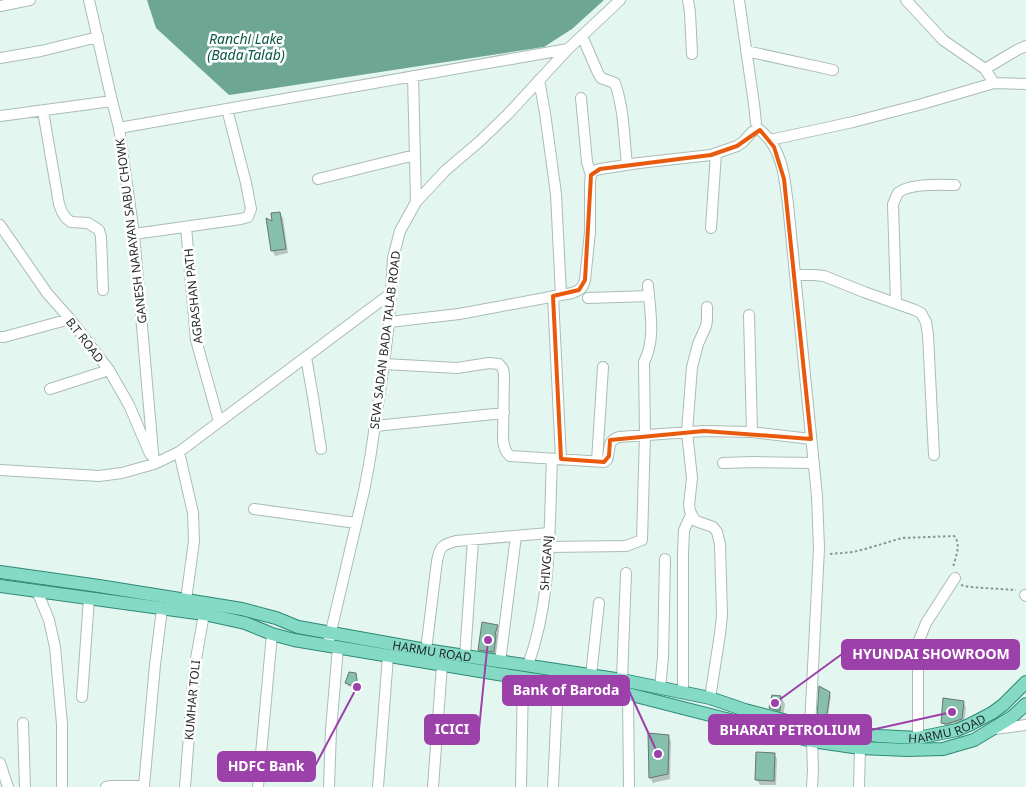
<svg xmlns="http://www.w3.org/2000/svg" width="1026" height="787" font-family="'Noto Sans',sans-serif">
<rect width="100%" height="100%" fill="#e4f6f0"/>
<path fill="#6ea694" d="M 147,0 L 604,0 L 572,29 L 544,47 L 229,95 L 156,28 Z"/>
<path fill="#0003" d="M 280,213 L 283,218 L 288,253 L 275,256 L 272,250 L 274,223 Z
M 497,626 L 500,631 L 497,639 L 499,641 L 497,657 L 482,655 L 479,650 Z
M 355,674 L 357,678 L 358,684 L 357,689 L 348,686 L 347,682 Z
M 829,693 L 831,696 L 827,723 L 821,721 L 819,718 Z
M 781,697 L 785,704 L 783,717 L 775,715 L 771,708 Z
M 963,702 L 966,707 L 964,724 L 946,728 L 943,723 Z
M 649,735 L 668,736 L 671,741 L 670,779 L 653,783 L 650,778 Z
M 774,754 L 777,759 L 776,785 L 760,785 L 757,780 Z"/>
<path fill="#86bfad" stroke="#667671" d="M 280,212 L 286,249 L 271,251 L 266,218 L 272,221 L 271,213 Z
M 482,622 L 498,625 L 495,634 L 496,635 L 494,652 L 478,650 Z
M 349,672 L 356,673 L 357,680 L 356,687 L 345,683 Z
M 819,686 L 830,692 L 826,721 L 817,718 Z
M 772,695 L 781,696 L 780,711 L 769,708 Z
M 943,698 L 964,701 L 962,719 L 947,724 L 941,723 Z
M 648,733 L 669,735 L 668,774 L 649,778 Z
M 756,752 L 775,753 L 774,781 L 755,780 Z"/>
<g fill="none" stroke-linecap="round" stroke-linejoin="round">
<g stroke="#abbcb6" stroke-width="12">
<path id="minor" d="M 89,0 L 112,101 L 119,128 L 134,234 L 154,464
M 688,0 L 690,12 L 692,54
M 739,0 L 754,104 L 756,123
M 906,0 L 943,40 L 985,69 L 994,83 L 1026,84
M 0,6 L 30,0
M 582,36 L 598,73 L 601,78 L 615,83 C 624,109 624,138 627,165
M 746,51 L 833,70
M 0,58 L 41,51 L 98,37
M 985,69 L 1017,50 L 1026,46
M 413,76 L 416,202
M 539,80 L 545,113 L 556,194 L 561,295
M 581,98 L 587,162 L 591,175
M 43,111 L 59,204 L 62,212 L 66,218 L 71,222 L 88,223 L 99,230 L 101,237 L 103,290
M 0,116 L 112,101
M 119,128 L 568,49
M 760,130 C 765,135 770,139 773,145 C 784,163 785,184 788,204 L 817,496 L 819,548 L 810,727
M 770,140 L 853,122 L 922,104 L 994,83
M 318,179 L 415,155
M 0,225 L 47,293 L 70,319 L 109,370 L 129,405 L 150,454
M 186,227 L 196,340 L 219,422
M 711,228 L 716,153
M 134,234 L 241,219 L 248,217 L 251,209 L 246,183 L 227,109
M 796,275 L 814,275 L 824,276 L 864,292 L 915,310 L 921,313 L 926,322 L 928,335 L 934,455
M 553,296 L 561,459
M 588,298 L 649,296
M 896,303 L 893,204 C 895,200 896,196 898,193 C 909,183 940,185 955,185
M 707,307 L 707,320 L 706,326 L 698,344 L 692,367 L 687,432 L 692,478 L 689,505 L 690,511 L 693,517 L 696,521 L 713,527 L 717,532 L 720,544 L 722,615 L 720,634 L 710,698
M 749,315 L 752,432
M 389,322 L 459,314 L 572,293 C 580,290 583,288 585,280 L 590,232 L 590,182 L 591,175 L 593,171 L 600,169 L 639,163 L 711,155 L 737,146 L 743,142 L 752,132
M 0,337 L 4,337 L 70,319
M 306,357 L 313,397 L 321,449
M 384,364 L 457,368 L 489,363 L 499,364 L 503,369 L 504,375 L 503,440 C 504,447 505,452 510,456 L 604,462 L 607,460 C 611,450 606,441 619,437 L 704,431 L 752,432 L 811,439
M 50,389 L 109,370
M 375,426 L 504,413
M 179,452 L 193,513 L 194,541 L 186,600
M 597,461 L 603,367
M 723,463 L 753,462 L 814,463
M 0,470 L 99,476 L 122,473 L 154,464 L 179,452 L 390,294
M 254,509 L 356,523
M 548,547 L 626,546 L 642,540 L 645,435 L 644,362 C 656,339 650,311 648,285
M 37,591 L 49,620 L 55,647 L 62,724 L 62,787
M 1025,595 L 1026,596
M 329,640 L 364,491 L 370,459 L 384,364 L 389,322 L 393,258 L 400,231 L 416,202 L 446,170 L 479,142 L 508,114 L 568,49 L 620,0
M 426,650 L 437,561 C 440,546 442,545 456,541 L 549,533
M 465,656 L 473,540
M 500,662 L 516,536
M 528,665 C 552,599 549,528 552,459
M 591,675 L 599,603
M 622,680 L 626,573
M 660,688 L 663,657 L 665,559
M 683,692 L 683,554 L 684,530 L 691,515
M 628,694 L 629,787
M 82,697 L 89,598
M 23,723 L 25,787
M 995,729 L 1026,725
M 918,738 L 918,643 L 926,623 L 955,578
M 812,741 L 813,770 L 812,787
M 0,763 L 8,787
M 106,787 L 111,786 L 144,786 L 155,665 L 162,609
M 185,787 L 194,670 L 204,614
M 258,787 L 272,634
M 329,787 L 331,730 L 338,647
M 378,787 L 388,656
M 433,787 L 442,665
M 521,787 L 523,678
M 553,787 L 558,683
M 859,787 L 860,748"/>
</g>
<g stroke="#2c8a74" stroke-width="14">
<g id="major">
<path id="s1" d="M 0,572 L 99,586 L 242,609 L 276,618 L 298,627 L 426,650 L 622,680 L 710,698 L 745,710 L 810,727 L 879,736 L 918,738 L 957,730 L 969,725 L 992,713 L 1003,705 L 1026,682"/>
<path d="M 0,586 L 204,614 L 245,623 L 272,634 L 294,640 L 498,674 L 628,694 L 812,741 L 860,748 L 907,750 L 943,749 L 974,740 L 1012,717 L 1026,704"/>
</g>
</g>
<path stroke="#899692" stroke-width="2" stroke-dasharray="2.5 2.5" stroke-linecap="butt" d="M 830,554 L 853,552 L 865,549 L 902,538 L 954,536 C 962,545 955,557 953,568
M 961,585 L 969,587 L 1016,590"/>
<use href="#minor" stroke="#fff" stroke-width="10"/>
<use href="#major" stroke="#85dac5" stroke-width="12"/>
</g>
<path fill="none" stroke="#e8590c" stroke-width="4" stroke-linejoin="round" d="M 760,130 L 774,147 L 784,179 L 811,439 L 704,431 L 610,440 L 609,456 L 604,462 L 561,459 L 553,296 L 579,290 L 585,280 L 591,175 L 600,169 L 711,155 L 737,146 Z"/>
<g text-anchor="middle" dominant-baseline="central" stroke-width="5" stroke-linejoin="round" paint-order="stroke">
<g font-size="12" fill="#1e2523" stroke="#fff">
<text transform="translate(131 231) rotate(-97)">GANESH NARAYAN SABU CHOWK</text>
<text transform="translate(193 296) rotate(-96)">AGRASHAN PATH</text>
<text transform="translate(85 340) rotate(52)">B.T ROAD</text>
<text transform="translate(385 340) rotate(-83)">SEVA SADAN BADA TALAB ROAD</text>
<text transform="translate(546 563) rotate(-86)">SHIVGANJ</text>
<text stroke="none"><textPath href="#s1" startOffset="440">HARMU ROAD</textPath></text>
<text transform="translate(192 700) rotate(-85)">KUMHAR TOLI</text>
<text stroke="none"><textPath href="#s1" startOffset="965">HARMU ROAD</textPath></text>
</g>
<g font-size="14" font-style="italic" fill="#0b5847" stroke="#fff">
<text x="246" y="38">Ranchi Lake<tspan x="246" dy="16">(Bada Talab)</tspan></text>
</g>
</g>
<path fill="none" stroke="#9c40aa" stroke-width="2" d="M775 703L842 654M658 754L629 691M488 640L479 729M952 712L871 730M357 687L315 766"/>
<g fill="#9c40aa" stroke="#fff" stroke-width="2">
<circle cx="775" cy="703" r="5"/>
<circle cx="658" cy="754" r="5"/>
<circle cx="488" cy="640" r="5"/>
<circle cx="952" cy="712" r="5"/>
<circle cx="357" cy="687" r="5"/>
</g>
<g fill="#9c40aa" stroke="#9c40aa" stroke-width="2">
<rect x="842" y="640" width="177" height="29" rx="5"/>
<rect x="503" y="676" width="126" height="29" rx="5"/>
<rect x="425" y="715" width="54" height="29" rx="5"/>
<rect x="709" y="715" width="162" height="29" rx="5"/>
<rect x="218" y="752" width="97" height="29" rx="5"/>
</g>
<g font-size="14" text-anchor="middle" font-weight="bold" fill="#fff">
<text x="931" y="659">HYUNDAI SHOWROOM</text>
<text x="566" y="695">Bank of Baroda</text>
<text x="452" y="734">ICICI</text>
<text x="790" y="735">BHARAT PETROLIUM</text>
<text x="266" y="771">HDFC Bank</text>
</g>
</svg>
